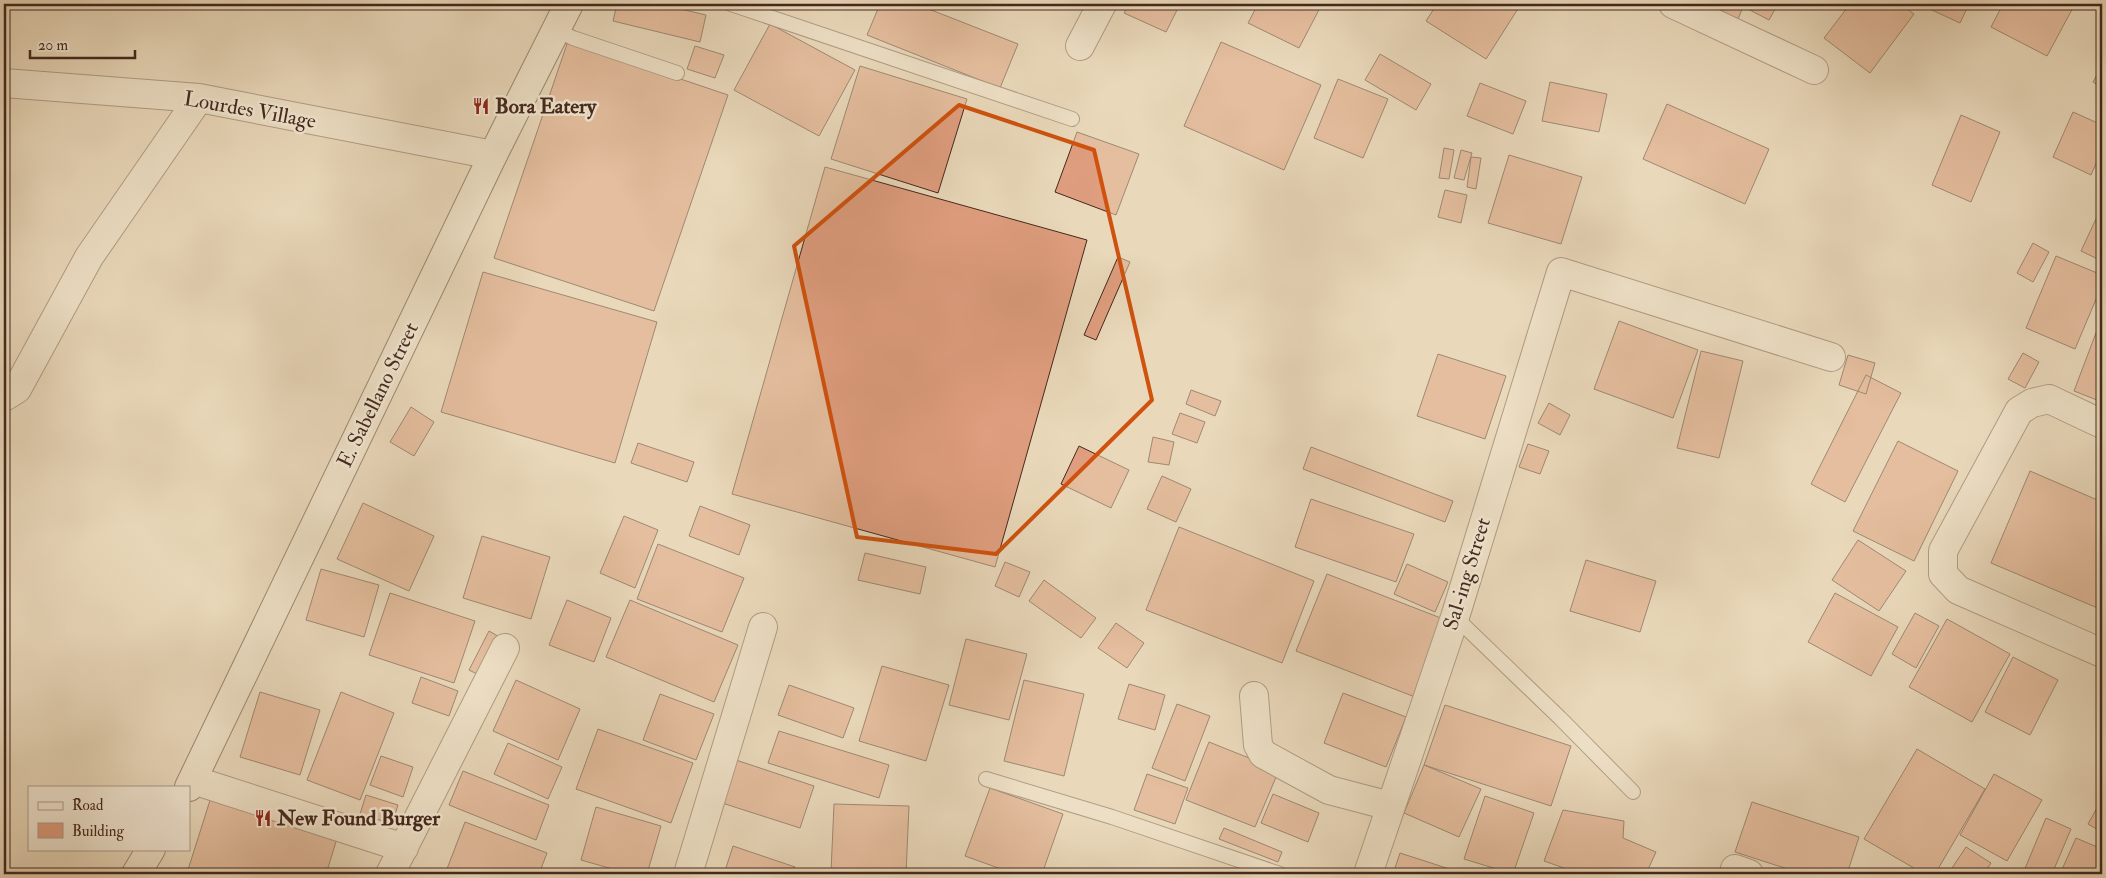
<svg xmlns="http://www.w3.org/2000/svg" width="2106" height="878" font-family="'IM FELL Double Pica',serif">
<rect width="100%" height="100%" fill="#e9d8ba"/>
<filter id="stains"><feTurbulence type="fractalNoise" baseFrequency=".004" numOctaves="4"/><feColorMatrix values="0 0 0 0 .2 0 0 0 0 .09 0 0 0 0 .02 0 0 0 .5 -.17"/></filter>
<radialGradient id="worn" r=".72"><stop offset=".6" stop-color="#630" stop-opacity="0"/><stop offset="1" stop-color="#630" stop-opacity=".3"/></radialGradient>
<path fill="#df9e7f" stroke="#44281c" d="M 617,4 L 660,4 L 706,15 L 700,42 L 613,21 Z
M 880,4 L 916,4 L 1018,44 L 1000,88 L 867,35 Z
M 1129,4 L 1180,4 L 1166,32 L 1124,13 Z
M 1258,4 L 1322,4 L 1299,48 L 1248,23 Z
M 1437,4 L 1521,4 L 1486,59 L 1426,21 Z
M 1692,4 L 1744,4 L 1737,22 Z
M 1751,4 L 1778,4 L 1769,20 L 1748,9 Z
M 1850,4 L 1901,4 L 1914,14 L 1870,73 L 1824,38 Z
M 1919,4 L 1969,4 L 1960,23 Z
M 2003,4 L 2075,4 L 2047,56 L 1991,27 Z
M 770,24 L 855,70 L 819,136 L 734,90 Z
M 568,41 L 728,95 L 654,311 L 494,258 Z
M 1221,42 L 1321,85 L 1284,170 L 1184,126 Z
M 695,46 L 724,55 L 715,78 L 687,69 Z
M 1380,54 L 1431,84 L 1416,110 L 1365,80 Z
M 860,66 L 967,99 L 938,193 L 831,159 Z
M 2102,66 L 2102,88 L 2093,82 Z
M 1338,79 L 1388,99 L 1363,158 L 1314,138 Z
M 1550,82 L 1607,94 L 1599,132 L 1542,121 Z
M 1480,83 L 1526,101 L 1513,134 L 1467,116 Z
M 1667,104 L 1769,149 L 1745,204 L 1643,159 Z
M 2073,112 L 2102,125 L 2102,150 L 2091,175 L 2053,157 Z
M 1961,115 L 2000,132 L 1971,202 L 1932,185 Z
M 1077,132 L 1139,154 L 1116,215 L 1055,192 Z
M 1444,148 L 1454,150 L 1449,179 L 1439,178 Z
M 1461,150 L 1472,153 L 1464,180 L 1454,178 Z
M 1509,155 L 1582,177 L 1561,244 L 1488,223 Z
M 1471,157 L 1481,158 L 1476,189 L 1467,187 Z
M 825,167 L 1087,240 L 995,567 L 732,494 Z
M 1445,190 L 1467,195 L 1461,223 L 1438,217 Z
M 2102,206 L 2102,261 L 2081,251 Z
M 2033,243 L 2049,252 L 2033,282 L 2017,273 Z
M 2056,256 L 2102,275 L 2102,285 L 2075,349 L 2026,328 Z
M 1118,257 L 1130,262 L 1096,340 L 1084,335 Z
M 483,272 L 657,322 L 615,463 L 441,412 Z
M 2102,317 L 2102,402 L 2074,391 Z
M 1619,321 L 1698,350 L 1673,418 L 1594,389 Z
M 1701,351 L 1743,361 L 1719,458 L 1677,448 Z
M 2023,353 L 2039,362 L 2025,388 L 2008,379 Z
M 1438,354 L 1506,376 L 1485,439 L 1417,416 Z
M 1848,355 L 1875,363 L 1866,394 L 1839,385 Z
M 1866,375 L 1901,393 L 1845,502 L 1811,484 Z
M 1191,390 L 1221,401 L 1215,416 L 1186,404 Z
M 1549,403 L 1570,415 L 1560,435 L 1538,423 Z
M 411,407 L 434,422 L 414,456 L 390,442 Z
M 1180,413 L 1205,422 L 1197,443 L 1172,434 Z
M 1153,437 L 1174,442 L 1169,465 L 1148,462 Z
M 1898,441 L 1958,471 L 1914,561 L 1853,531 Z
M 638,443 L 694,462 L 687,482 L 631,463 Z
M 1528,444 L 1549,451 L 1540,474 L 1519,467 Z
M 1079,446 L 1129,470 L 1111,508 L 1061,484 Z
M 1311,447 L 1453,501 L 1445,522 L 1303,469 Z
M 2030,471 L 2102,502 L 2102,603 L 2100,609 L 1991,563 Z
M 1162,476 L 1191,489 L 1176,522 L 1147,509 Z
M 1311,499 L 1414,534 L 1396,582 L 1295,547 Z
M 363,503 L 434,536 L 409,591 L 337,559 Z
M 700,506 L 750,525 L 739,555 L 689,536 Z
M 624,516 L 658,530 L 635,588 L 600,573 Z
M 1179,527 L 1314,581 L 1282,663 L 1146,610 Z
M 482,536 L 550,557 L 531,619 L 463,598 Z
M 1858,540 L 1906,571 L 1879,611 L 1832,580 Z
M 658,544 L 744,578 L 722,632 L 637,599 Z
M 865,553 L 926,567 L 920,594 L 858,580 Z
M 1586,560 L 1656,581 L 1640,632 L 1570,611 Z
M 1005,562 L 1030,572 L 1019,597 L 995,586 Z
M 1407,564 L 1448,582 L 1435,612 L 1394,594 Z
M 321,569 L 379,585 L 364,637 L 306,620 Z
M 1327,574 L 1446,620 L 1415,697 L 1296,651 Z
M 1044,580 L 1096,618 L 1081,638 L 1029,601 Z
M 390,593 L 475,621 L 454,683 L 369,655 Z
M 1835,593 L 1898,627 L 1871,676 L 1808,642 Z
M 567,600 L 611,618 L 594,662 L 549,645 Z
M 630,600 L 738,645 L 714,702 L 606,657 Z
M 1915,613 L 1939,626 L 1916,668 L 1892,654 Z
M 1947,619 L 2010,654 L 1972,722 L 1909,687 Z
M 1116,623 L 1144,643 L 1127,668 L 1098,648 Z
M 489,631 L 503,639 L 483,677 L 469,670 Z
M 966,639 L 1027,654 L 1009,720 L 949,705 Z
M 2013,657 L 2058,680 L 2030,735 L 1985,712 Z
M 882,666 L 949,685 L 926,761 L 859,741 Z
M 421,677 L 458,691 L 449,716 L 412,703 Z
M 516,680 L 580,709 L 558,760 L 493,731 Z
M 1024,680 L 1084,694 L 1064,776 L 1004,761 Z
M 1129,684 L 1165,695 L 1155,730 L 1118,719 Z
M 789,685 L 854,708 L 843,738 L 778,715 Z
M 260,692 L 320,710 L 300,775 L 240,757 Z
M 341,692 L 394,713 L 360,800 L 307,780 Z
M 1343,693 L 1406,717 L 1386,767 L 1324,743 Z
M 660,694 L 714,714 L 696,760 L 643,740 Z
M 1177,704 L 1210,716 L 1185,781 L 1152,768 Z
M 1445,705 L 1571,746 L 1551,806 L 1424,765 Z
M 598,729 L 693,763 L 671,823 L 576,789 Z
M 779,731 L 889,765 L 879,798 L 768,763 Z
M 1209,742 L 1279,770 L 1255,827 L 1186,800 Z
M 508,743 L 562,767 L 548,799 L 494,774 Z
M 1917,749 L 1985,789 L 1935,874 L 1924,874 L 1864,839 Z
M 381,756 L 413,767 L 403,797 L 370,785 Z
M 736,760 L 814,786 L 800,828 L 722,803 Z
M 1424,765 L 1481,789 L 1459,837 L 1404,813 Z
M 463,771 L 549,805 L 536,840 L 449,805 Z
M 1147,774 L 1188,788 L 1175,824 L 1134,810 Z
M 1994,774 L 2042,800 L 2007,861 L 1960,835 Z
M 990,788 L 1063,814 L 1042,874 L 1015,874 L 965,856 Z
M 212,794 L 339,832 L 326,874 L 193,874 L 187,873 Z
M 1273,794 L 1319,813 L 1308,842 L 1261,823 Z
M 366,795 L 398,805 L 392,824 L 360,814 Z
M 1485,796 L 1534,813 L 1513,874 L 1464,859 Z
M 2102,799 L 2102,832 L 2088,824 Z
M 1752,802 L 1859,837 L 1847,874 L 1803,874 L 1735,852 Z
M 834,804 L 909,806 L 906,874 L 831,872 Z
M 596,807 L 661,826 L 647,874 L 630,874 L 581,860 Z
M 1563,810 L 1624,821 L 1623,838 L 1656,852 L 1646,874 L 1581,874 L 1544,861 Z
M 2046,818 L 2071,829 L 2052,874 L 2032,874 L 2024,871 Z
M 465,822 L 547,853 L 539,874 L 445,874 Z
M 1224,828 L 1282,852 L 1278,862 L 1219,839 Z
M 2076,838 L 2102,849 L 2102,874 L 2060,874 Z
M 733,846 L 795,867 L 792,874 L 724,874 Z
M 1966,847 L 1991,863 L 1984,874 L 1948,874 Z
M 1400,853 L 1465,874 L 1393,874 Z"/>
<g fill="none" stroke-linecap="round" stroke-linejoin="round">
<g stroke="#6d5444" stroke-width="16">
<path id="lane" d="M 731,4 L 1072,119
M 556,30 L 573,38 L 677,73
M 1455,617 L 1560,718 L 1633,792
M 986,779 L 1112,817 L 1280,874"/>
</g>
<g stroke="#6d5444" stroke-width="30">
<path id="street" d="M 1673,4 L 1814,70
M 1080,46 L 1102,4
M 4,83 L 199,98 L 493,155
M 4,397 L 17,389 L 89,257 L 199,98
M 2102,424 L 2049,399 L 2032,403 L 2019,411 L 1943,551 L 1943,574 L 1958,590 L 2102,653
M 1254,696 L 1258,745 L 1263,754 L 1329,790 L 1390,806
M 193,780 L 404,848
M 1735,869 L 1749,874
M 390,874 L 505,648
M 688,874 L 763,627
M 1368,874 L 1455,617 L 1561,272 L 1831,357"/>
</g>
<g stroke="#44281c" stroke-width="30">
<path id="secondary" d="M 189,787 L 493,155 L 569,4
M 136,874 L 151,849"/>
</g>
<use href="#lane" stroke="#f1e6d2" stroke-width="14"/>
<use href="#street" stroke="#f1e6d2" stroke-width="28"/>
<use href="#secondary" stroke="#f1e6d2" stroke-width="28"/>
</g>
<path d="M0 0H2106V878H0ZM 959,105 L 1094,150 L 1152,400 L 996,554 L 857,537 L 794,246 Z" fill="#e9d8ba" fill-opacity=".55" fill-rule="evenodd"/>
<path fill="none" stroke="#cf520e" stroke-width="4" stroke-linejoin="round" d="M 959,105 L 1094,150 L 1152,400 L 996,554 L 857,537 L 794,246 Z"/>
<defs>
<g id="restaurant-bare" transform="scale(1.35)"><path d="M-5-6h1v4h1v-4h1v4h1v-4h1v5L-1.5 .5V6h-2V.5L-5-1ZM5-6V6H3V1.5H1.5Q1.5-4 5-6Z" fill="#8f2418" stroke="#f1e6d2" stroke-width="2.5" paint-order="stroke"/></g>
</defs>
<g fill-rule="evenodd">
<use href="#restaurant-bare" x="481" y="106"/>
<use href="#restaurant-bare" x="263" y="818"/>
</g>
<g text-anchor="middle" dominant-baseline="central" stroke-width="5" stroke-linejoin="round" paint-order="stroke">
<g font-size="21" font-weight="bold" fill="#44281c" stroke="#f1e6d2" text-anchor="start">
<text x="495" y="106">Bora Eatery</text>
<text x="277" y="818">New Found Burger</text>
</g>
<g font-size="21" fill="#44281c" stroke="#f1e6d2">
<text transform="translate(250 110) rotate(10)">Lourdes Village</text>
<text transform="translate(378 395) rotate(-64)">E. Sabellano Street</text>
<text transform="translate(1467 574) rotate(-73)">Sal-ing Street</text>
</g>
</g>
<rect width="2106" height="878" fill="none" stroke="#e9d8ba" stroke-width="20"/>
<rect x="5" y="5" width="2096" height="868" fill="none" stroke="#44281c" stroke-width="2.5"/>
<rect x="10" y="10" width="2086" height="858" fill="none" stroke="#44281c"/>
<rect x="28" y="786" width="162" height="65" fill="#f1e6d2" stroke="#ac9a89"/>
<rect x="38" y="802" width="25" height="8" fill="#f1e6d2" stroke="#ac9a89"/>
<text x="72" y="810" font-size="15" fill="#44281c">Road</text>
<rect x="38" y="823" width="25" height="15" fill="#df9e7f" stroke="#ac9a89"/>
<text x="72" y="836" font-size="15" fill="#44281c">Building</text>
<path d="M30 50v8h105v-8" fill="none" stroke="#44281c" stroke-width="2.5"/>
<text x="38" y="50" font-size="15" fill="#44281c" stroke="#f1e6d2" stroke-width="4" paint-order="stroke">20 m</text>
<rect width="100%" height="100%" filter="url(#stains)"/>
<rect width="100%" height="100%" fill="url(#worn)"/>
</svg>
